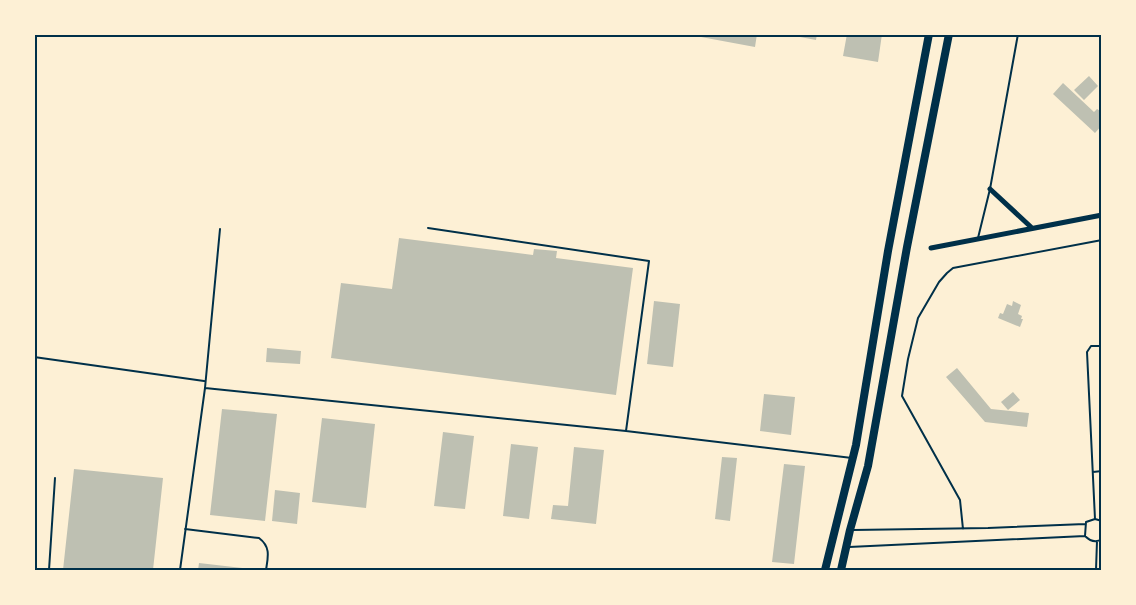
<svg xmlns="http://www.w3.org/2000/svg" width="1136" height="605" font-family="Barlow,sans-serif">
<rect width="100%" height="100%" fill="#fdf0d5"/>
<path fill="#bec0b2" d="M 701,34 L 757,34 L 755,47 L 701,37 Z
M 800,34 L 817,34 L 816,40 L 800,37 Z
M 847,34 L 882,34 L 878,62 L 843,56 Z
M 1089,76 L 1098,86 L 1084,100 L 1074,90 Z
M 1063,83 L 1094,112 L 1097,109 L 1102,112 L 1100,118 L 1102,125 L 1095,133 L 1053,94 Z
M 399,238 L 533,255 L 534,249 L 557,251 L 556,258 L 633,268 L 616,395 L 331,358 L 341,283 L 392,289 Z
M 654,301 L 680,304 L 673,367 L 647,364 Z
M 1013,301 L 1021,305 L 1018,314 L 1022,316 L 1021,319 L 1023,319 L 1020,327 L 998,318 L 1000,313 L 1003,314 L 1007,304 L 1012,306 Z
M 267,348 L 301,351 L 300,364 L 266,362 Z
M 957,368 L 991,409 L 1029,413 L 1027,427 L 985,422 L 946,377 Z
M 1013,392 L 1020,400 L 1008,410 L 1001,402 Z
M 764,394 L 795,397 L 791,435 L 760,431 Z
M 222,409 L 277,414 L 265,521 L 210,515 Z
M 322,418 L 375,424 L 366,508 L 312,502 Z
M 443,432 L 474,436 L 465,509 L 434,506 Z
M 511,444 L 538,447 L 529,519 L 503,516 Z
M 574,447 L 604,450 L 596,524 L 551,519 L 553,505 L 568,506 Z
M 722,457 L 737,458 L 730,521 L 715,519 Z
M 784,464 L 805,466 L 794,564 L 772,562 Z
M 74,469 L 163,478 L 153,570 L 63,570 Z
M 275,490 L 300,493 L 297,524 L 272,521 Z
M 199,563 L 251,569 L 251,570 L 198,570 Z"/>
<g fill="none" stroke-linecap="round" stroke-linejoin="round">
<path stroke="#003049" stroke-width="2" d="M 428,228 L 649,261 L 626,431
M 978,238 L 990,189 L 1018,34
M 34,357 L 204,381
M 205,388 L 626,431 L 852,458
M 1093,472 L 1102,471
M 1095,519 L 1087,352 L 1091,346 L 1102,346
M 185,529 L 259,538 C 271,547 268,557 266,570
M 963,529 L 960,500 L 902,396 L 908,359 L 918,318 L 939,282 L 947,273 L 953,268 L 1102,240
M 853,530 L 988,528 L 1085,524
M 1085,536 L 1086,522 L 1095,519 L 1102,521
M 849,547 L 1085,536 C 1090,541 1096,543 1102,539
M 49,570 L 55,478
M 180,570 L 205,388 L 220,229
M 1096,570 L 1097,541"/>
<path stroke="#003049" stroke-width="5" d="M 990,189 L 1032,228
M 931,248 L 1102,215"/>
<path stroke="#003049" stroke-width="8" d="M 825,570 L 856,445 L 888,251 L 929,34
M 841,570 L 850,530 L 868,466 L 907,247 L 949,34"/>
</g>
<rect width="1136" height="605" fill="none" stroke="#fdf0d5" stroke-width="72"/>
<rect x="36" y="36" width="1064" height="533" fill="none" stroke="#003049" stroke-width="2"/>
</svg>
